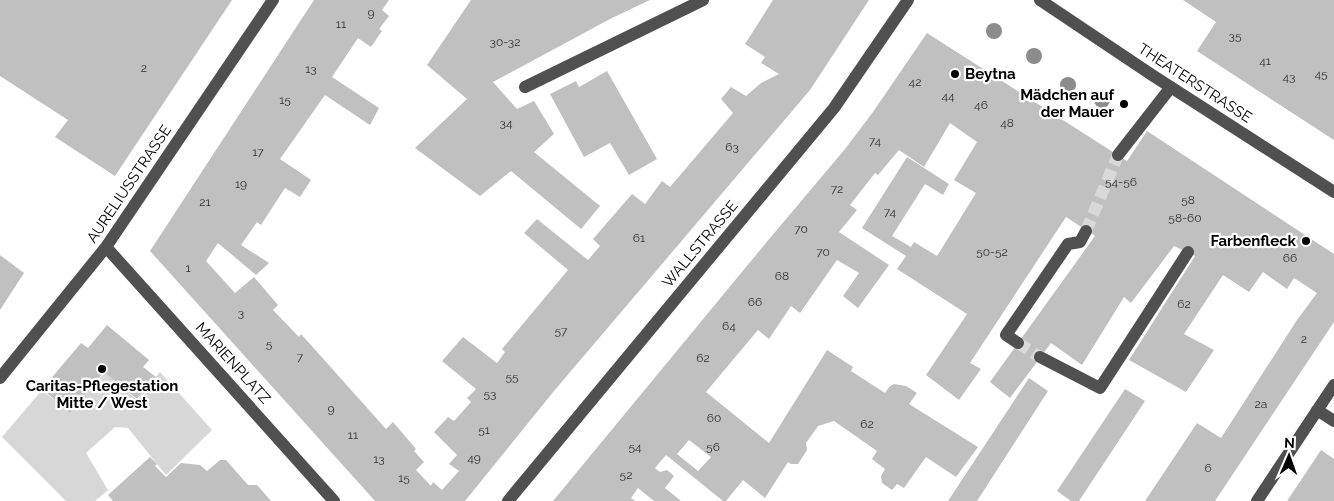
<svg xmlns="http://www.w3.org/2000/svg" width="1334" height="501" font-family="Raleway,sans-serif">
<rect width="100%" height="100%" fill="#fff"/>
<path fill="#d7d7d7" d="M 105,372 L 137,400 L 160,372 L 212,430 L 166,475 L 128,428 L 115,427 L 86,453 L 108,490 L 95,501 L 66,501 L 2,437 L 42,390 L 70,413 Z"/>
<path fill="#c0c0c0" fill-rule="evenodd" d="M 0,0 L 232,0 L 115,176 L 55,137 L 68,120 L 0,76 Z
M 314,0 L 389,0 L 382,10 L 389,16 L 379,29 L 382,31 L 371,47 L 358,38 L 332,77 L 379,108 L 370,125 L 325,95 L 280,159 L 311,180 L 300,197 L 285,188 L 261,225 L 257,222 L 241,245 L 269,263 L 256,275 L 218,243 L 206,261 L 235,293 L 254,277 L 278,305 L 273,310 L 299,337 L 301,334 L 386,429 L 393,422 L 416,449 L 414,451 L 424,462 L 416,470 L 431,486 L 433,482 L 442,490 L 459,471 L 449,464 L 457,455 L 434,432 L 448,417 L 454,421 L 471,402 L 467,398 L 476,389 L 442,361 L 463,337 L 497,363 L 505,352 L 502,349 L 568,270 L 524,233 L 537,219 L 588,260 L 600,246 L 593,239 L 632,194 L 645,204 L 662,181 L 670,187 L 733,113 L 721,99 L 731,87 L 746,96 L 761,83 L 779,74 L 761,63 L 765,57 L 745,44 L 773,0 L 869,0 L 810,90 L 554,391 L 465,501 L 375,501 L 150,251 Z
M 471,0 L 650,0 L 610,19 L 493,82 L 517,109 L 534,101 L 554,134 L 534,152 L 600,206 L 581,229 L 511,171 L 480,196 L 415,148 L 467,99 L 427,65 Z
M 1183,0 L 1334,0 L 1334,140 L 1197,51 L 1216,22 Z
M 927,33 L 1127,161 L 1147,131 L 1334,254 L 1334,322 L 1215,501 L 1145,501 L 1197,423 L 1221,438 L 1297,320 L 1317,293 L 1294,278 L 1287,289 L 1263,272 L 1249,292 L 1223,275 L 1184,334 L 1214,350 L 1186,392 L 1129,360 L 1195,256 L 1174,246 L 1131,303 L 1124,297 L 1082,365 L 1051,343 L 1010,398 L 990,382 L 1095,236 L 1066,217 L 970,363 L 981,369 L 959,400 L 926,375 L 967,314 L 897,269 L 906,256 L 862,228 L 907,157 L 949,184 L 943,195 L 925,184 L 892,236 L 911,247 L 914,242 L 937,256 L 976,193 L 954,180 L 977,142 L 950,123 L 924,167 L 899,150 L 878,175 L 875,173 L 850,205 L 857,210 L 839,232 L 889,265 L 858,308 L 843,296 L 859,273 L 837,260 L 800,313 L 791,306 L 769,339 L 758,330 L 706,392 L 769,443 L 827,350 L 853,367 L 851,371 L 885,393 L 889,387 L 894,384 L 906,386 L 917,393 L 909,404 L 978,447 L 956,477 L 926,457 L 904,488 L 897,484 L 892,490 L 882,483 L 881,476 L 885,469 L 872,459 L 877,451 L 834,421 L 818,426 L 806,443 L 807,450 L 798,464 L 791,464 L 788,462 L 765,498 L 743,480 L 726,501 L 723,501 L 666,455 L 655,468 L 660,472 L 667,470 L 674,476 L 665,488 L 681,501 L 654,501 L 638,488 L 631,498 L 635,501 L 553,501 L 765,244 L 845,149 L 873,112 ZM 689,440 L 711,457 L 698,471 L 677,454 Z
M 607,71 L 657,159 L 629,175 L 610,143 L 584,157 L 550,94 L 576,81 L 579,87 Z
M 0,255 L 24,273 L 0,310 Z
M 107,325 L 149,360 L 143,367 L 156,377 L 137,399 L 104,372 L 70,413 L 42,389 L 81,343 L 88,348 Z
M 1029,378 L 1048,391 L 977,501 L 948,501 Z
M 1125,389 L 1145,401 L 1079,501 L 1071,501 L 1057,491 Z
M 1321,450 L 1334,459 L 1334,501 L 1287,501 Z
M 150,457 L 157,464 L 155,466 L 166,477 L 181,463 L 200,465 L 207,471 L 220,460 L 226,460 L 248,485 L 257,485 L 271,501 L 113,501 L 108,495 Z"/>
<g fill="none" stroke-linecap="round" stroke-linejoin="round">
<path stroke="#d9d9d9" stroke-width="12" stroke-dasharray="12 6" stroke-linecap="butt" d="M 1086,231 L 1118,155
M 1018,343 L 1040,357"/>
<path stroke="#505050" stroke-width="12" d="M 1040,0 L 1152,75 L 1334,192
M 525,87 L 703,0
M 1118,155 L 1171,87
M 106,247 L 334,501
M 1018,343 L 1006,335 L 1068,244 L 1080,242 L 1086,231
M 1040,357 L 1100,388 L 1188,252
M 0,378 L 106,247 L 273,0
M 1317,410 L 1334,421
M 508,501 L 834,108 L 908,0
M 1257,501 L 1334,385"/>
</g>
<g fill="#8c8c8c">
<circle cx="994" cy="31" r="8"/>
<circle cx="1034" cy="56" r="8"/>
<circle cx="1068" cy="85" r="8"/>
<circle cx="1102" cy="100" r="8"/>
</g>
<g fill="#000" stroke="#fff" stroke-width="2">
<circle cx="955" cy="74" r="5"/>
<circle cx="1124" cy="104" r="5"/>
<circle cx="1306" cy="241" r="5"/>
<circle cx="102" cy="369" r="5"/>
</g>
<g text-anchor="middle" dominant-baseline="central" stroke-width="4.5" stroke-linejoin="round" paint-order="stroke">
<g font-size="12" fill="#303030">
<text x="371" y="13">9</text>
<text x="341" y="24">11</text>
<text x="1235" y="36">35</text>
<text x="505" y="42">30-32</text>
<text x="1265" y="61">41</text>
<text x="144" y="68">2</text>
<text x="311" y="69">13</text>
<text x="1321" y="74">45</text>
<text x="1289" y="77">43</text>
<text x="915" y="82">42</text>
<text x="948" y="96">44</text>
<text x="285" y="100">15</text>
<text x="981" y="105">46</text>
<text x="506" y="123">34</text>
<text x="1007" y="123">48</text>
<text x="875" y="141">74</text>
<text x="732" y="147">63</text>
<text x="258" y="152">17</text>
<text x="1121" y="182">54-56</text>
<text x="241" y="184">19</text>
<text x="837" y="189">72</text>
<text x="1188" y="200">58</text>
<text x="205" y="202">21</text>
<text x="890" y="212">74</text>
<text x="1185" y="218">58-60</text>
<text x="801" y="229">70</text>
<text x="639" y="238">61</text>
<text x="823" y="252">70</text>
<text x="992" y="252">50-52</text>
<text x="1290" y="258">66</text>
<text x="188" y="268">1</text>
<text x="782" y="276">68</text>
<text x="755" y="302">66</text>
<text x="1184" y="304">62</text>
<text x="241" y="313">3</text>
<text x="729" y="326">64</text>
<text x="561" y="331">57</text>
<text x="1304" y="339">2</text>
<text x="269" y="344">5</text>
<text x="300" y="357">7</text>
<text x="703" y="358">62</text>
<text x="512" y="377">55</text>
<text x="490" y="394">53</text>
<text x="1261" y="404">2a</text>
<text x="331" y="409">9</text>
<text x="714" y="418">60</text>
<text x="867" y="424">62</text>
<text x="484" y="430">51</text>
<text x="353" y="435">11</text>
<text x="635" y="447">54</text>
<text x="713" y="447">56</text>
<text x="474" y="458">49</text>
<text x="379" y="459">13</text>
<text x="1208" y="468">6</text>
<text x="626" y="475">52</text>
<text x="404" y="478">15</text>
</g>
<g font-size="15" font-weight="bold" fill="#000" stroke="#fff" text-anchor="end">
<text x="965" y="74" text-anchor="start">Beytna</text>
<text x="1114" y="95">Mädchen auf<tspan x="1114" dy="17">der Mauer</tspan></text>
<text x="1296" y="241">Farbenfleck</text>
<text x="102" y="386" text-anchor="middle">Caritas-Pflegestation<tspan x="102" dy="17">Mitte / West</tspan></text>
</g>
<g font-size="15" fill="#000" stroke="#fff">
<text transform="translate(1195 83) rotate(33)">THEATERSTRASSE</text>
<text transform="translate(129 184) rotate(-56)">AURELIUSSTRASSE</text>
<text transform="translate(700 244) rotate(-50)">WALLSTRASSE</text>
<text transform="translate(233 363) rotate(48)">MARIENPLATZ</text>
</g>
</g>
<g transform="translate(1289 456) rotate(2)" stroke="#ffffff" stroke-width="4" paint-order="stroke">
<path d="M0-4L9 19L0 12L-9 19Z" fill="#000000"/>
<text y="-8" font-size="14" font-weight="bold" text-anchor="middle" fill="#000000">N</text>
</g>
</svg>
